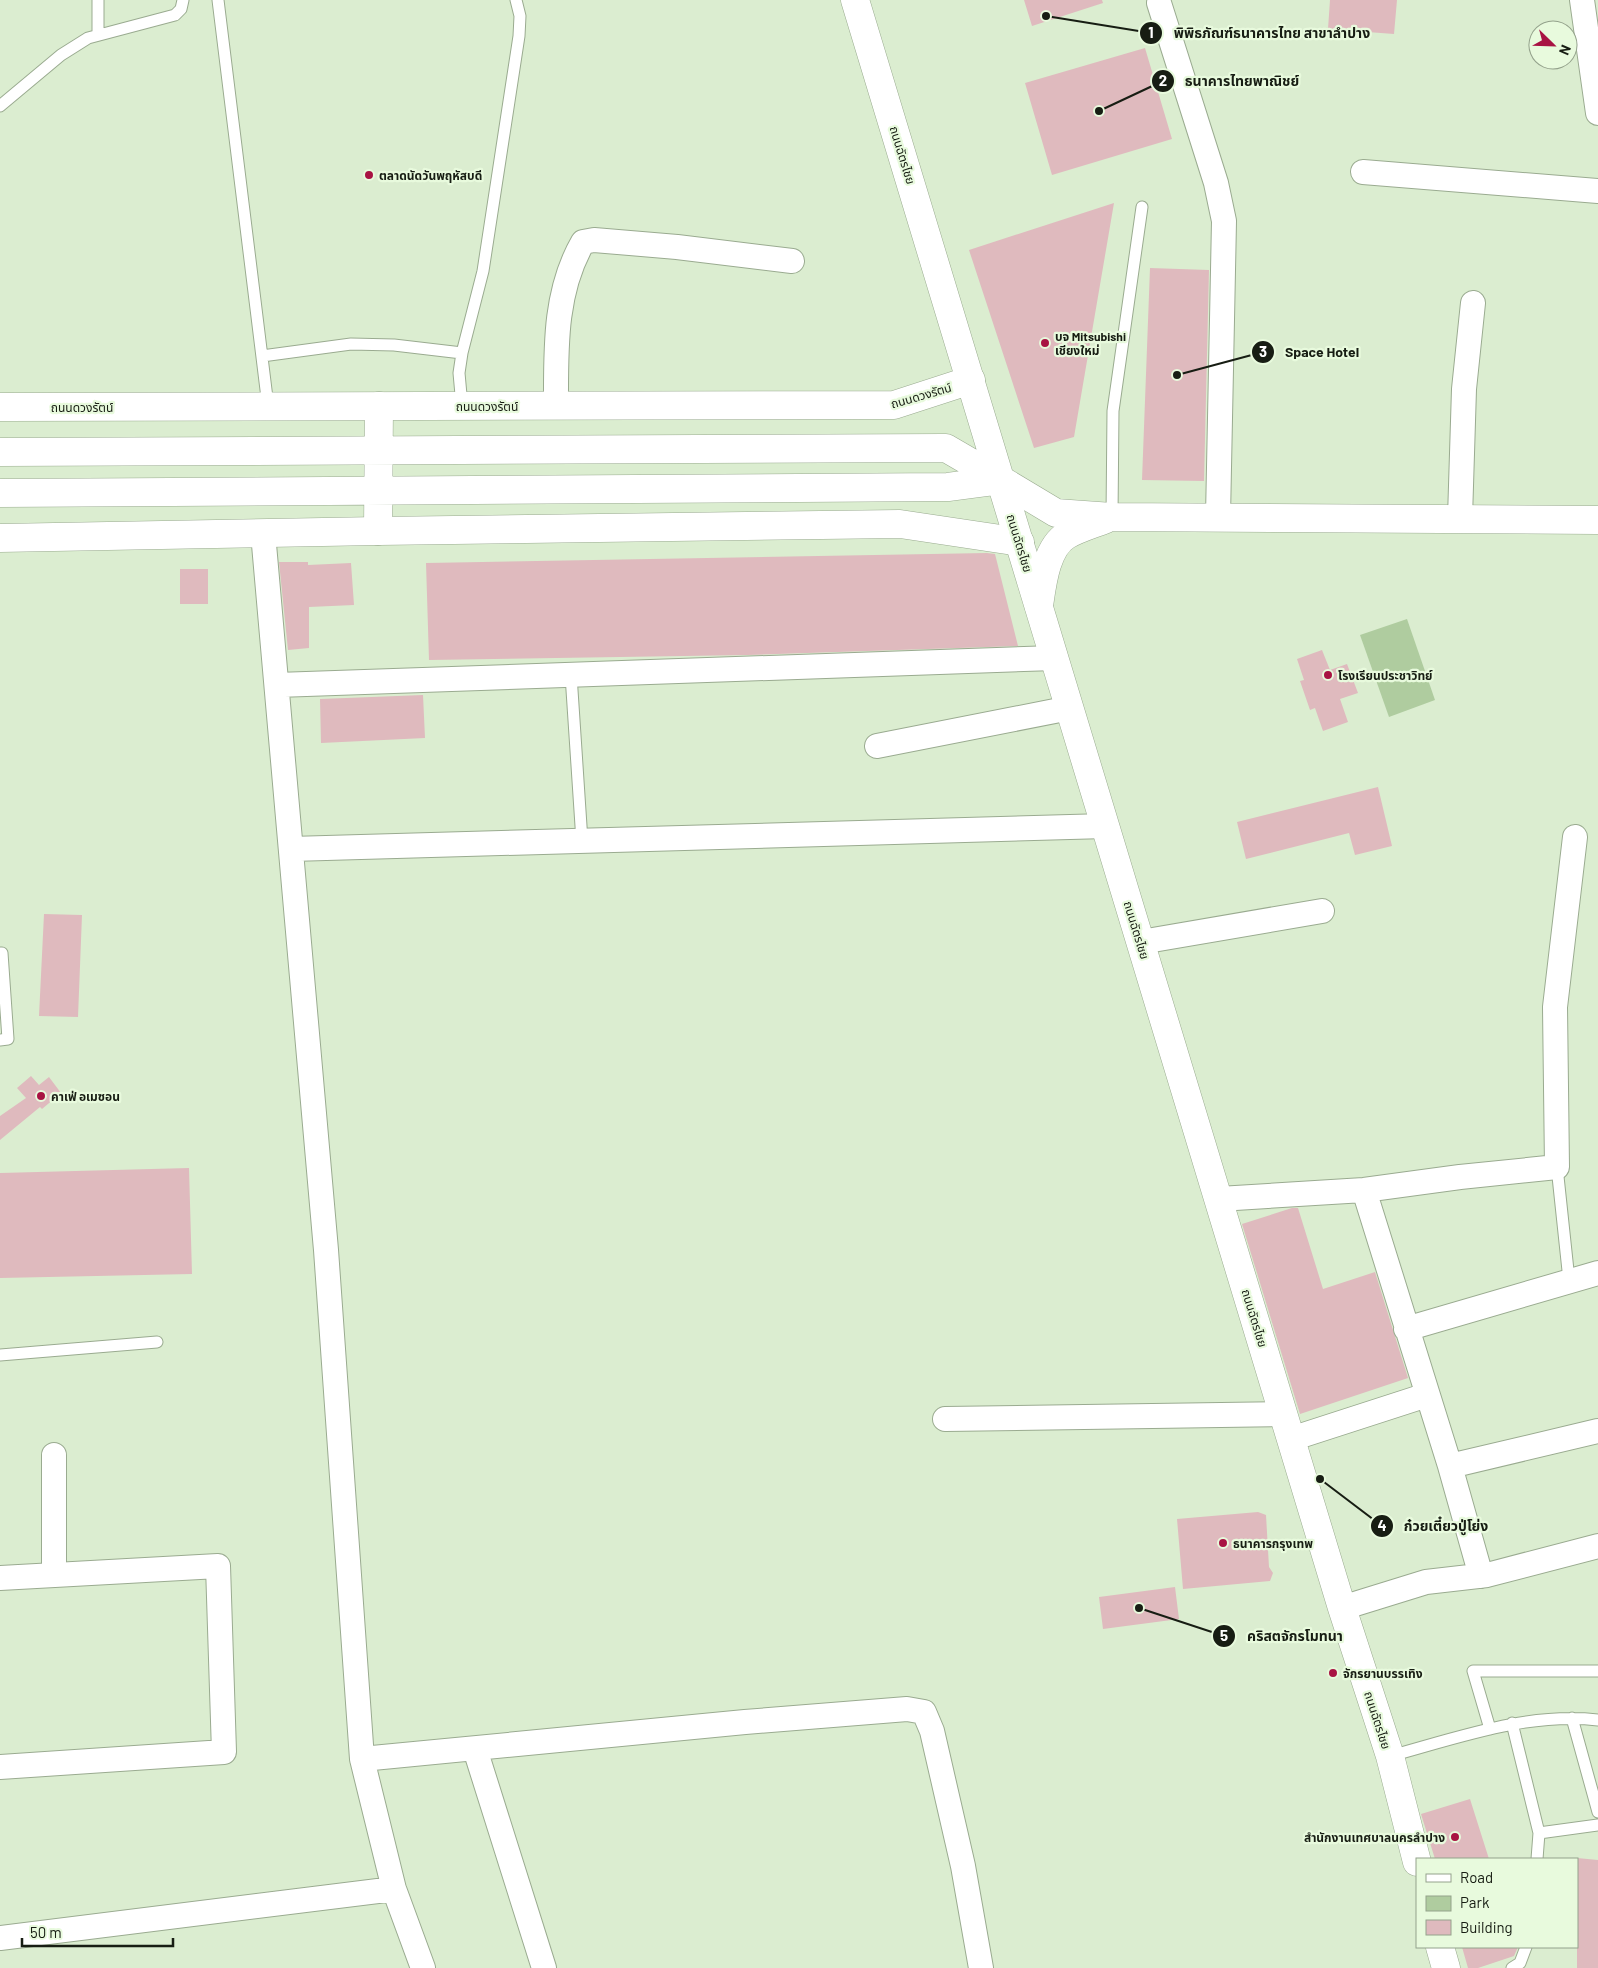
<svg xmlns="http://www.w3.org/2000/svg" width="1598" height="1968" font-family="Barlow,'Noto Sans Thai',sans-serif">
<rect width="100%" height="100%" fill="#dbedd0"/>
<path fill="#afcc9f" d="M 1407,619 L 1435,700 L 1389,717 L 1360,635 Z"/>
<path fill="#dfbabe" d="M 1024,0 L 1102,0 L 1103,3 L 1032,26 Z
M 1330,0 L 1397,0 L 1394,34 L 1328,29 Z
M 1145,48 L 1172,139 L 1052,175 L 1025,83 Z
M 1114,203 L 1074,437 L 1034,448 L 969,250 Z
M 1150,268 L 1209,270 L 1204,481 L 1142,480 Z
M 987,553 L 995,554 L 1018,646 L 748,655 L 429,660 L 426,563 Z
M 279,562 L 308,562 L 308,565 L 351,563 L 354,605 L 309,607 L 309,648 L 288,650 Z
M 180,569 L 208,569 L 208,604 L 180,604 Z
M 1322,650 L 1330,670 L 1347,664 L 1358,693 L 1340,699 L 1348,722 L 1323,731 L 1315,708 L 1310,710 L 1300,681 L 1304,680 L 1297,659 Z
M 423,695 L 425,738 L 321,743 L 320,699 Z
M 1378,787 L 1392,846 L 1355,855 L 1349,833 L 1246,859 L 1237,822 Z
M 44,914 L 82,915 L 78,1017 L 39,1016 Z
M 31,1076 L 39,1085 L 49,1077 L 61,1093 L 42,1109 L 40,1107 L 0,1140 L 0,1116 L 26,1098 L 17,1088 Z
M 189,1168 L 192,1274 L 0,1278 L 0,1173 Z
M 1292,1208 L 1298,1208 L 1323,1289 L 1375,1272 L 1408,1378 L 1300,1414 L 1242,1224 Z
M 1258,1512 L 1266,1515 L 1269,1567 L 1273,1573 L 1270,1581 L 1183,1589 L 1177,1519 Z
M 1175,1587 L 1179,1619 L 1103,1629 L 1099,1597 Z
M 1470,1799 L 1489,1859 L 1435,1859 L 1421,1814 Z
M 1577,1858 L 1598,1860 L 1598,1968 L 1577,1968 Z
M 1462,1947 L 1518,1947 L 1514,1956 L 1478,1968 L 1468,1968 Z"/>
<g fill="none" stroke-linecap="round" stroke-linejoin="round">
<g stroke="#9aab90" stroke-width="13">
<path id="service" d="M 218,0 L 268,406
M 98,35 L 98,0
M 0,106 L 61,55 L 88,38 L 175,15 L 181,9 L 183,0
M 262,356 L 351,344 L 394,345 L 462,353
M 462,406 L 459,373 L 462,353 L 483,271 L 519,36 L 520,16 L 516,0
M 1112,517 L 1113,411 L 1142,207
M 571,675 L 582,841
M 0,953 L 2,953 L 8,1039 L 0,1040
M 1557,1167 L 1569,1280
M 0,1355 L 157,1342
M 1572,1718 L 1598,1812
M 1512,1723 L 1539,1833 L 1537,1859
M 1490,1729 L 1473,1671 L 1598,1671
M 1390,1756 C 1457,1738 1527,1712 1598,1720
M 1539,1833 L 1598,1825
M 1512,1968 L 1520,1963 L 1526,1947"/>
</g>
<g stroke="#9aab90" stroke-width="26">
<path id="minor" d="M 1582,0 L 1598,113
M 1159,3 L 1216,183 L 1224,221 L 1218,517
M 1363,172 L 1598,191
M 556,406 C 556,350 554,292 583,242 L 594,240 L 677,247 L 792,261
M 1460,518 L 1464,389 L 1473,303
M 263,533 L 326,1250 L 362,1759 L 394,1889 L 423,1968
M 277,685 L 1055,658
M 877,746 L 1070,708
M 291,849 L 1106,826
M 1141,942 L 1322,911
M 1364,1190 L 1450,1466 L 1481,1576
M 1219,1199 L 1364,1190 L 1460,1177 L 1557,1167 L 1555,1007 L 1575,837
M 1406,1329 L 1598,1273
M 945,1419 L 1284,1414
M 1291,1439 L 1427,1395
M 1450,1466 L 1598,1431
M 54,1575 L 54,1455
M 0,1578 L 218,1566 L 224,1752 L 0,1767
M 1342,1608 L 1426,1582 L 1487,1575 L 1598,1546
M 475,1749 L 544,1968
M 362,1759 L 745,1722 L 907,1709 L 924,1712 L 932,1731 L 963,1866 L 981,1968
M 0,1938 L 394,1889"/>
</g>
<g stroke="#9aab90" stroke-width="29">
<path id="tertiary" d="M 0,407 L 894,405 L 971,380
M 1001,480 L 1056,513 L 1112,517 L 1598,520
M 0,538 L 378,531 L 900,524 L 1020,542
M 1039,606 C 1042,585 1046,547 1067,535 C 1079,528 1094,524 1106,519"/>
</g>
<g stroke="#9aab90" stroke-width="29">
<path id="secondary" d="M 855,0 L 1342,1608 L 1390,1756 L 1417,1862
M 0,452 L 946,448 L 1001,480
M 0,493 L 948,487 L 1001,480
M 378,531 L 379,406
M 1440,1947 L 1446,1968"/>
</g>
<use href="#service" stroke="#fff" stroke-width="11"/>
<use href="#minor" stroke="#fff" stroke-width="24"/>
<use href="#tertiary" stroke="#fff" stroke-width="28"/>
<use href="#secondary" stroke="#fff" stroke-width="28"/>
</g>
<g fill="#a81343" stroke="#e8fadd" stroke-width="2">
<circle cx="369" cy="175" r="5"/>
<circle cx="1045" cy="343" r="5"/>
<circle cx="1328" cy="675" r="5"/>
<circle cx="41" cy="1096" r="5"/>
<circle cx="1223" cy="1543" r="5"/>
<circle cx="1333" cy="1673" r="5"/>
<circle cx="1455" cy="1837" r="5"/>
</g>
<g text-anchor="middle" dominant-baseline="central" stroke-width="4.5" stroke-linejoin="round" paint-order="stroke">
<g font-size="12" fill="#171d13" stroke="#e8fadd">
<text transform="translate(903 155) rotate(73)">ถนนฉัตรไชย</text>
<text transform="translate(921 395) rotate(-16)">ถนนดวงรัตน์</text>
<text x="487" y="406">ถนนดวงรัตน์</text>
<text x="82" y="407">ถนนดวงรัตน์</text>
<text transform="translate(1020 543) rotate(73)">ถนนฉัตรไชย</text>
<text transform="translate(1137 930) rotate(73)">ถนนฉัตรไชย</text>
<text transform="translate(1255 1318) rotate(73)">ถนนฉัตรไชย</text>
<text transform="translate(1378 1720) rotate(72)">ถนนฉัตรไชย</text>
</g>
<g font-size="12" font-weight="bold" fill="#171d13" stroke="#e8fadd" text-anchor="start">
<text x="379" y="175">ตลาดนัดวันพฤหัสบดี</text>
<text x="1055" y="336">บจ Mitsubishi<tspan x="1055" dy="14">เชียงใหม่</tspan></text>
<text x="1338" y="675">โรงเรียนประชาวิทย์</text>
<text x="51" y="1096">คาเฟ่ อเมซอน</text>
<text x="1233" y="1543">ธนาคารกรุงเทพ</text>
<text x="1343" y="1673">จักรยานบรรเทิง</text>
<text x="1445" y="1837" text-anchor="end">สำนักงานเทศบาลนครลำปาง</text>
</g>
</g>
<path fill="none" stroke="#171d13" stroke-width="2" d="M1046 16L1151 33M1099 111L1163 81M1177 375L1263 352M1320 1479L1382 1526M1139 1608L1224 1636"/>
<g fill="#171d13" stroke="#e8fadd" stroke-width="2">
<circle cx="1046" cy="16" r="5"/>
<circle cx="1099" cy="111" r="5"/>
<circle cx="1177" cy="375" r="5"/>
<circle cx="1320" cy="1479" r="5"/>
<circle cx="1139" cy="1608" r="5"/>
<circle cx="1151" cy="33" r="12"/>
<circle cx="1163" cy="81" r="12"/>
<circle cx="1263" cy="352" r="12"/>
<circle cx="1382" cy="1526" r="12"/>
<circle cx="1224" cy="1636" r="12"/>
</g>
<g font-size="15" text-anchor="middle" font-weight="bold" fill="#fff">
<text x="1151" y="38">1</text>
<text x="1163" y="86">2</text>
<text x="1263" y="357">3</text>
<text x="1382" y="1531">4</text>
<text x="1224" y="1641">5</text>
</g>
<g font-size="14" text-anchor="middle" font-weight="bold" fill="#171d13" stroke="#e8fadd" stroke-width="4.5" stroke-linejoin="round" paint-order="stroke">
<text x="1272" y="38">พิพิธภัณฑ์ธนาคารไทย สาขาลำปาง</text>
<text x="1242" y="86">ธนาคารไทยพาณิชย์</text>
<text x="1322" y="357">Space Hotel</text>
<text x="1446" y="1531">ก๋วยเตี๋ยวปู่โย่ง</text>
<text x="1295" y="1641">คริสตจักรโมทนา</text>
</g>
<rect x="1416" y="1858" width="162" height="90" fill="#e8fadd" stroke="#94a28c"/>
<rect x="1426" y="1874" width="25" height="8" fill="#ffffff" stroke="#94a28c"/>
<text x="1460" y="1883" font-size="15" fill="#171d13">Road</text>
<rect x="1426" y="1896" width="25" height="15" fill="#afcc9f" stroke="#94a28c"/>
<text x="1460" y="1908" font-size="15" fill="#171d13">Park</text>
<rect x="1426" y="1920" width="25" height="15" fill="#dfbabe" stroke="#94a28c"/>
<text x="1460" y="1933" font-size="15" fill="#171d13">Building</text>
<g transform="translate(1553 45) rotate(113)"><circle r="24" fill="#e8fadd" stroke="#94a28c"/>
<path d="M0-4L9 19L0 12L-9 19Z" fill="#a81343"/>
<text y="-8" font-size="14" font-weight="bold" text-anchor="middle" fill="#171d13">N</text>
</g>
<path d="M22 1938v8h151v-8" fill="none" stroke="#171d13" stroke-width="2.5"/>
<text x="30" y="1938" font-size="15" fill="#171d13" stroke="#e8fadd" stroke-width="4" paint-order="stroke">50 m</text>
</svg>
